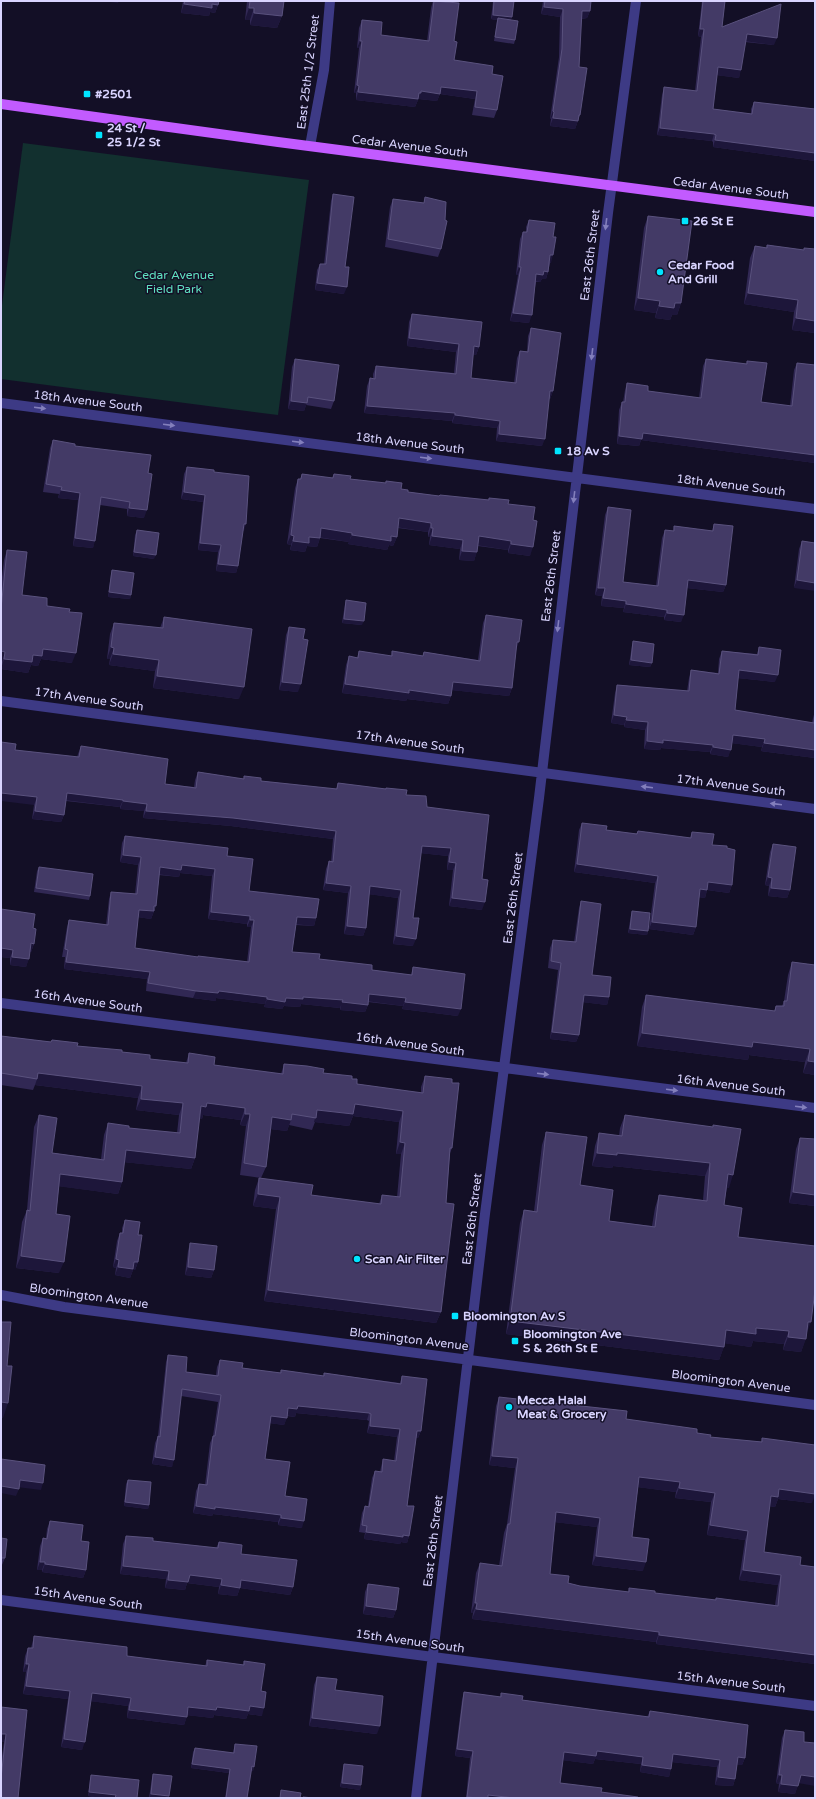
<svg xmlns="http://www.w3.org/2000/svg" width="816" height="1799" font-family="'Varela Round',sans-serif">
<rect width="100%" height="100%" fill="#130f26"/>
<path fill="#12302f" d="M 23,143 L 309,180 L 278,415 L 1,379 L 1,313 Z"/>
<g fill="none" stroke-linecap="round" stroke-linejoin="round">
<path stroke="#3d3a85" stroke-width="10" d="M 310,146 L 324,70 L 330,1
M 1,403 L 815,509
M 1,701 L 815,809
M 1,1003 L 815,1108
M 1,1295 L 64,1307 L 815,1405
M 1,1600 L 433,1657 L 815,1706
M 416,1798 L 485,1214 L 539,798 L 608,213 L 636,1"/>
<path stroke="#c25bff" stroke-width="10" d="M 1,104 L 278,142 L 815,212"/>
</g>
<path fill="#312854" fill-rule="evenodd" d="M 183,1 L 219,1 L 218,5 L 215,13 L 210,12 L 209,16 L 181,13 Z
M 247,1 L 284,1 L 282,16 L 277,28 L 250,25 L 250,20 L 245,20 Z
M 433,1 L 454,41 L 454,60 L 492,74 L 497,110 L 494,118 L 472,115 L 475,99 L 440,94 L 437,101 L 419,99 L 419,100 L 418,100 L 415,107 L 356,100 L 356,93 L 354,93 L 359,48 L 357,48 L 359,28 L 362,20 L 381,35 L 427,41 L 431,8 Z
M 493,1 L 514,1 L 511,20 L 515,40 L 514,44 L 494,41 L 497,20 L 491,19 Z
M 543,1 L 591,1 L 590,11 L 587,18 L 581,19 L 579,67 L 580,115 L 575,129 L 550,126 L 551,119 L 550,119 L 559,57 L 560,17 L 541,14 Z
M 702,1 L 725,1 L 722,27 L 774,45 L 745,42 L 739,78 L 717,75 L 713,109 L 751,114 L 751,109 L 754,102 L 815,109 L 815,161 L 713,147 L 713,142 L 712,141 L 657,135 L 662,95 L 664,87 L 695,91 L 701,37 L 698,36 Z
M 333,194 L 345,267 L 344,294 L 315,290 L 317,270 L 320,264 L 324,264 L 331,201 Z
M 425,197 L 441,249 L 438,257 L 385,247 L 390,207 L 393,199 L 424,203 Z
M 648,216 L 681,303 L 677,315 L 672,315 L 670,320 L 655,318 L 656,313 L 634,310 L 644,228 Z
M 529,220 L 551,263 L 550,263 L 548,272 L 546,279 L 542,279 L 540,282 L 536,282 L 529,323 L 510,321 L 518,275 L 516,275 L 520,239 L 523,232 L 526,232 L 526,227 Z
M 767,245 L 804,250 L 804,248 L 815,333 L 792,330 L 794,312 L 744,304 L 750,258 L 755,246 L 766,248 Z
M 412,314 L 479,347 L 476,355 L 473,354 L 471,378 L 514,383 L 517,358 L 520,351 L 527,351 L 528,336 L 531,328 L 553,391 L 550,399 L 549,399 L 542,446 L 496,441 L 497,428 L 452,423 L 452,421 L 364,413 L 367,386 L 370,378 L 373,379 L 373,374 L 376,366 L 454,373 L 456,352 L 407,346 L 409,322 Z
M 295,359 L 334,401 L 331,409 L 306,405 L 304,411 L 288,409 L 292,367 Z
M 706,359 L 746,364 L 747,361 L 761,402 L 790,406 L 794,370 L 797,363 L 815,365 L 815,463 L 641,440 L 639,446 L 617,444 L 619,410 L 622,402 L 623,402 L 625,390 L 627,383 L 648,391 L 699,398 L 703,366 Z
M 53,440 L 75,446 L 148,473 L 144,518 L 127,516 L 127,509 L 100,505 L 93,548 L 73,546 L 78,500 L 58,498 L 59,494 L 43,492 L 50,448 Z
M 187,467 L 214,472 L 244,531 L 243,531 L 238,566 L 236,573 L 216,571 L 218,552 L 198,550 L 203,502 L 181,499 L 184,474 Z
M 302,474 L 332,478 L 334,474 L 350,479 L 385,483 L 386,481 L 408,492 L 439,496 L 488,500 L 489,498 L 508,504 L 533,520 L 530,556 L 508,553 L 508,550 L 478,546 L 474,561 L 459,560 L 460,549 L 429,545 L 430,537 L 428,537 L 428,532 L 398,528 L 397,537 L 393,546 L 389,545 L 387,550 L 348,544 L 349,542 L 320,538 L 317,547 L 307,546 L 305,552 L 290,550 L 291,545 L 287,544 L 295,488 L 298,479 L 300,479 Z
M 608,507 L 623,582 L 656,586 L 662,538 L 665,530 L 673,531 L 674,526 L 712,531 L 714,524 L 726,585 L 723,592 L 687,588 L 681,622 L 664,620 L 664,617 L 623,612 L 624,608 L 601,606 L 602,596 L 595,595 L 605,515 Z
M 137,530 L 154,559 L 133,556 L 135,535 Z
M 802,541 L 815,543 L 794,588 L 799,549 Z
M 7,550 L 22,595 L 47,606 L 69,612 L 72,663 L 41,659 L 38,666 L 31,665 L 28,673 L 1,669 L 2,662 L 1,662 L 1,585 L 4,560 Z
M 112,570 L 131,595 L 130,599 L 108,597 L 111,574 Z
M 346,600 L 362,625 L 342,623 L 345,604 Z
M 486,615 L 516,650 L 512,688 L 509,696 L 452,690 L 451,696 L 448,704 L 407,699 L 406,701 L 342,693 L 346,665 L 349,656 L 357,658 L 359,651 L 391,656 L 392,651 L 423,656 L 424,652 L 478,660 L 483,623 Z
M 164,617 L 239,699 L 153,688 L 155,671 L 109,665 L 110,659 L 107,659 L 110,634 L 114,623 L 160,628 Z
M 289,627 L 298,692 L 279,690 L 286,635 Z
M 633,641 L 652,663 L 650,667 L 629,665 L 632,645 Z
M 759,647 L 775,682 L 738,678 L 735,710 L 812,723 L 813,718 L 815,711 L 815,758 L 761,751 L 762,747 L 732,743 L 728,757 L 710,754 L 710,752 L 661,748 L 660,750 L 644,749 L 645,730 L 624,727 L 624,725 L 611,723 L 615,693 L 617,685 L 687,691 L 689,678 L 691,670 L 718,673 L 719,659 L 722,651 L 757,654 Z
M 81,746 L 165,784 L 194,787 L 195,780 L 198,772 L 243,779 L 244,776 L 261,781 L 336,789 L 338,783 L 385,789 L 386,788 L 406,795 L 427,807 L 482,879 L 482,910 L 449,906 L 453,870 L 447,870 L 448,856 L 421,853 L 413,918 L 413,946 L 393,944 L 398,898 L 369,894 L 366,928 L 363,936 L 344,934 L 348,893 L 323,890 L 326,869 L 329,861 L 331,862 L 333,839 L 231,826 L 143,818 L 144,811 L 120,809 L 120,807 L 66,801 L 64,815 L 61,822 L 32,819 L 34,805 L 15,750 L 77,757 L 78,754 Z
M 582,823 L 606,830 L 636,834 L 638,831 L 690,838 L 692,832 L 712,845 L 727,848 L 732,885 L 729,893 L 707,890 L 705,898 L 699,897 L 696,927 L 693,935 L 649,929 L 655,883 L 574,872 L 579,830 Z
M 125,836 L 227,856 L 249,891 L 316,918 L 314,926 L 296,925 L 292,952 L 319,959 L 372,970 L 411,975 L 413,967 L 458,1016 L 402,1009 L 403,1006 L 368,1002 L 368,1005 L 365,1012 L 340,1010 L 340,1008 L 301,1004 L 300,1007 L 284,1006 L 282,1009 L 264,1007 L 265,1004 L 216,998 L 216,1001 L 193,998 L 146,991 L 147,979 L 64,969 L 65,957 L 62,957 L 67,927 L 69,920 L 106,925 L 109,899 L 111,892 L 135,894 L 138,865 L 120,862 L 122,843 ZM 180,873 L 212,876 L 208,919 L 247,924 L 247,927 L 251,927 L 247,962 L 197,957 L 135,948 L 138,917 L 151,919 L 156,906 L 159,875 L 179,877 Z
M 773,844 L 790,890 L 787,898 L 768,896 L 769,886 L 765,885 L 770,852 Z
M 39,867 L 90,896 L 89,900 L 34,892 L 37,871 Z
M 581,901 L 592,975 L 609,997 L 607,1005 L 583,1002 L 579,1035 L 576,1042 L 550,1039 L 558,970 L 548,968 L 550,948 L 553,940 L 574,942 L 579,908 Z
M 1,909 L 33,928 L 34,944 L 31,952 L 30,952 L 26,967 L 10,965 L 10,958 L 1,957 Z
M 632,911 L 648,931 L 647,935 L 628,933 L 631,915 Z
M 792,962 L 815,965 L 815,1075 L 803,1073 L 805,1062 L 749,1055 L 748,1060 L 637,1046 L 642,1007 L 646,995 L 774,1011 L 776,1006 L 782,1006 L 784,1001 L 788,975 Z
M 1,1036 L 51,1042 L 52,1040 L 77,1046 L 122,1052 L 150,1059 L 186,1063 L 189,1053 L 214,1065 L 281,1074 L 284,1064 L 323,1073 L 352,1079 L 357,1084 L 421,1093 L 421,1087 L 425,1076 L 452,1083 L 452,1148 L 450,1153 L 446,1203 L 441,1312 L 436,1323 L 264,1301 L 276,1209 L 253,1206 L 255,1190 L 259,1178 L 311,1195 L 379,1204 L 382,1195 L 397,1197 L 401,1154 L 396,1154 L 399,1122 L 353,1116 L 349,1126 L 315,1122 L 312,1130 L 289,1125 L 287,1131 L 271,1129 L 266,1167 L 261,1178 L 240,1175 L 246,1126 L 240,1125 L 241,1120 L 203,1115 L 202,1119 L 199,1118 L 195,1158 L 191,1169 L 124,1162 L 122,1182 L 118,1194 L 59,1186 L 56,1214 L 59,1273 L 16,1268 L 22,1222 L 27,1210 L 34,1127 L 39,1115 L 52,1153 L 101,1159 L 104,1135 L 108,1123 L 129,1128 L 177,1133 L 179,1115 L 136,1110 L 138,1098 L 35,1085 L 33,1090 L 1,1085 Z
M 625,1115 L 712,1127 L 729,1188 L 727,1187 L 724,1205 L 738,1237 L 807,1334 L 801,1352 L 783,1350 L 784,1344 L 753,1341 L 751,1347 L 725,1343 L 719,1360 L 506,1334 L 520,1223 L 524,1210 L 534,1211 L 542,1145 L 546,1132 L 580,1185 L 609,1221 L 652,1226 L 655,1208 L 659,1195 L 703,1200 L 705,1176 L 613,1166 L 612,1168 L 592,1166 L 595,1146 L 599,1133 L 619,1136 L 620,1128 Z
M 800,1138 L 815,1139 L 815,1206 L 789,1203 L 796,1149 Z
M 125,1220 L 138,1235 L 138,1262 L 135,1270 L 133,1270 L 130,1278 L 115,1275 L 116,1268 L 113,1267 L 117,1241 L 120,1233 L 122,1233 L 122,1228 Z
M 190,1243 L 214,1270 L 211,1278 L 185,1275 L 188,1251 Z
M 168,1355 L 186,1372 L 216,1375 L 217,1367 L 220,1360 L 242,1368 L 280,1373 L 281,1370 L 323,1376 L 324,1373 L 400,1383 L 402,1376 L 421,1431 L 418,1438 L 416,1438 L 407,1506 L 409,1536 L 407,1543 L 401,1542 L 400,1544 L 364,1539 L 365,1533 L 359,1532 L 362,1513 L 365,1506 L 368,1506 L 372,1478 L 375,1471 L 380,1472 L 381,1467 L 383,1459 L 394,1461 L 397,1437 L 367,1433 L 369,1421 L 367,1420 L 296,1413 L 295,1417 L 287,1416 L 284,1425 L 270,1423 L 265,1459 L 302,1528 L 278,1525 L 278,1522 L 213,1514 L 212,1516 L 193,1513 L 196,1491 L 199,1484 L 205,1485 L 210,1443 L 213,1436 L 218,1402 L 181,1396 L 172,1467 L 152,1464 L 155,1443 L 158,1436 L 166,1362 Z
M 499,1397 L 626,1419 L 697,1433 L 710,1437 L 761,1442 L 762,1438 L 812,1503 L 778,1499 L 775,1507 L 769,1506 L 764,1552 L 800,1565 L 815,1567 L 815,1664 L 656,1644 L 656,1642 L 472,1619 L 473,1613 L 471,1613 L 476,1573 L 480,1563 L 499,1566 L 504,1533 L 507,1524 L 515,1468 L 489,1465 L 496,1406 ZM 638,1487 L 676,1492 L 675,1498 L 711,1502 L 707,1535 L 745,1540 L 739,1580 L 778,1585 L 775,1605 L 716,1598 L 715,1600 L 655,1593 L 629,1588 L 628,1592 L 580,1586 L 568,1583 L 550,1574 L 555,1522 L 597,1527 L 592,1565 L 643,1571 L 632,1537 Z
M 128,1480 L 149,1505 L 148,1509 L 124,1506 L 126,1484 Z
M 50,1521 L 81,1541 L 86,1570 L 83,1578 L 42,1572 L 42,1570 L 37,1570 L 40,1546 L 43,1538 L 46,1538 L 47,1529 Z
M 126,1536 L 153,1541 L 216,1548 L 219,1542 L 241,1554 L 293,1587 L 290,1595 L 240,1588 L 237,1596 L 218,1594 L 219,1587 L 187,1583 L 185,1590 L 165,1588 L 166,1579 L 120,1574 L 123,1544 Z
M 1,1538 L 5,1558 L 2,1565 L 1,1565 Z
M 368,1584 L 396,1610 L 393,1618 L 363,1614 L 365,1592 Z
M 34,1636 L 127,1656 L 205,1666 L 207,1660 L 243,1665 L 244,1661 L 261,1691 L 262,1716 L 248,1714 L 246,1719 L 214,1715 L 213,1718 L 187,1715 L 184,1725 L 127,1718 L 128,1706 L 91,1701 L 82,1750 L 61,1747 L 68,1699 L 23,1694 L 26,1672 L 23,1672 L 25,1656 L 28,1648 L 31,1648 Z
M 317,1677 L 335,1690 L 377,1734 L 309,1726 L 314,1685 Z
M 464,1692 L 500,1697 L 501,1693 L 522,1700 L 647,1717 L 650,1711 L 745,1758 L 742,1765 L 737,1765 L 735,1779 L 733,1786 L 715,1785 L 717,1767 L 672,1762 L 669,1777 L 640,1772 L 641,1764 L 595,1759 L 593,1764 L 563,1760 L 560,1783 L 601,1792 L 638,1798 L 466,1798 L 470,1758 L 455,1756 L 462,1700 Z
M 1,1707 L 18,1798 L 1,1798 L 1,1763 L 4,1742 Z
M 785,1730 L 798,1783 L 795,1794 L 778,1792 L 779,1784 L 776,1783 L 782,1738 Z
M 235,1744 L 254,1767 L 253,1771 L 251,1771 L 247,1798 L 225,1798 L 229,1773 L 191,1768 L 193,1752 L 195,1748 L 233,1753 L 234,1748 Z
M 344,1764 L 361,1785 L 360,1790 L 340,1787 L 343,1768 Z
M 153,1774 L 169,1796 L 168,1798 L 149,1798 L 152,1778 Z
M 91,1775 L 137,1798 L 102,1798 L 88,1796 L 90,1779 Z"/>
<path fill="#1d163a" d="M 103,1 L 119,1 L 118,3 Z
M 184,4 L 212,4 L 218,5 L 215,13 L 210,12 L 209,16 L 181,13 Z
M 544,7 L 563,9 L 560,17 L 541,14 Z
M 249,8 L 254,8 L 250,20 L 245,20 Z
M 582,11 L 590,11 L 587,18 L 579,19 Z
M 254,13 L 282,16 L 277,28 L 250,25 Z
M 493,15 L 512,17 L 510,22 L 498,18 L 497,20 L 491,19 Z
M 700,29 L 704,29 L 701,37 L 698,36 Z
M 747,34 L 777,38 L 774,45 L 744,41 Z
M 360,41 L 362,41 L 359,48 L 357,48 Z
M 718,67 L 741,70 L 739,78 L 715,75 Z
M 357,85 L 359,86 L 356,93 L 354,93 Z
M 441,87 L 477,91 L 475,99 L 440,94 L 437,101 L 419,99 L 419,100 L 418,100 L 415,107 L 356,100 L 358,92 L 421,91 Z
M 553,111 L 554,112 L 551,119 L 550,119 Z
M 553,118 L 578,121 L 575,129 L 550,126 Z
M 660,128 L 714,134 L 712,141 L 657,135 Z
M 715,140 L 815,153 L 815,161 L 713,147 Z
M 550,255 L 553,255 L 551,263 L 548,262 Z
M 519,267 L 521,267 L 518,275 L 516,275 Z
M 544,271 L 548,272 L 546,279 L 542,279 L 540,282 L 534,281 L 536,274 Z
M 317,283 L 347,287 L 344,294 L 315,290 Z
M 748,293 L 798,300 L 794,312 L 744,304 Z
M 638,298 L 660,301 L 656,313 L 634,310 Z
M 675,303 L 681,303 L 677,315 L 672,315 L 670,320 L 655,318 L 659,306 Z
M 513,313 L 532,315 L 529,323 L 510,321 Z
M 796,318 L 815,321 L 815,333 L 792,330 Z
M 409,338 L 459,344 L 456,352 L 407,346 Z
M 474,346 L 479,347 L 476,355 L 471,354 Z
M 550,391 L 553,391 L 550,399 L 547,399 Z
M 291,401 L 307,403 L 304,411 L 288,409 Z
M 367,406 L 455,413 L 452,421 L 364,413 Z
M 455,415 L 500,421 L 497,428 L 452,423 Z
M 643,433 L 815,455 L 815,463 L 641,440 L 639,446 L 617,444 L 619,436 Z
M 499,434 L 545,439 L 542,446 L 496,441 Z
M 61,490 L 80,493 L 78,500 L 58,498 Z
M 184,492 L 205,495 L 203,502 L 181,499 Z
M 129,508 L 147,510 L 144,518 L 127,516 Z
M 399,518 L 431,523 L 428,532 L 396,527 Z
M 244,524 L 246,524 L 244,531 L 241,531 Z
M 321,528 L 352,533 L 349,542 L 318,537 Z
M 431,528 L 433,528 L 430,537 L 428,537 Z
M 291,535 L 294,536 L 291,545 L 287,544 Z
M 352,535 L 391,536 L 397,537 L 393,546 L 389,545 L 387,550 L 348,544 Z
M 432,536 L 463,540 L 460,549 L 429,545 Z
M 479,536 L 511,541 L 508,550 L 476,545 Z
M 309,537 L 320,538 L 317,547 L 307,546 L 305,552 L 290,550 L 293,541 Z
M 75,538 L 95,541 L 93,548 L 73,546 Z
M 200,543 L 221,545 L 218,552 L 198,550 Z
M 511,544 L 533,547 L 530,556 L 508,553 Z
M 462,551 L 477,552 L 474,561 L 459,560 Z
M 134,552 L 156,555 L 154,559 L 133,556 Z
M 218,564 L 238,566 L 236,573 L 216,571 Z
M 688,580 L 726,585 L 723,592 L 686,588 Z
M 797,580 L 815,583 L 815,591 L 794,588 Z
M 598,588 L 605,588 L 602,596 L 595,595 Z
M 109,592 L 131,595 L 130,599 L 108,597 Z
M 603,598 L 626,601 L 624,608 L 601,606 Z
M 626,604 L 667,610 L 664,617 L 623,612 Z
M 667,613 L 684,615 L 681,622 L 664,620 Z
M 344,619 L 364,621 L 362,625 L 342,623 Z
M 517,642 L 519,642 L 516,650 Z
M 111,647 L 114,648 L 110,659 L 107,659 Z
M 43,649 L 76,653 L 72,663 L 41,659 L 38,666 L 31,665 L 28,673 L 1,669 L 4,659 L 33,655 Z
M 1,651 L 5,652 L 2,662 L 1,662 Z
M 113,654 L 159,660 L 155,671 L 109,665 Z
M 631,660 L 652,663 L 650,667 L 629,665 Z
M 739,670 L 778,675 L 775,682 L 736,678 Z
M 157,676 L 244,687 L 239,699 L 153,688 Z
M 282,682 L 301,684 L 298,692 L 279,690 Z
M 453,682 L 512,688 L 509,696 L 450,690 Z
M 345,684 L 409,690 L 451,696 L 448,704 L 407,699 L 406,701 L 342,693 Z
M 614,715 L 627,717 L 624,725 L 611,723 Z
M 626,720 L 648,722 L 645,730 L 624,727 Z
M 733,735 L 765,739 L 762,747 L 730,743 Z
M 663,740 L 713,745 L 710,752 L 661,748 L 660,750 L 644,749 L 647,741 Z
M 764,743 L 815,750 L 815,758 L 761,751 Z
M 713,747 L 731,750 L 728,757 L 710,754 Z
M 1,793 L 37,797 L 34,805 L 1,801 Z
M 67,793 L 123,800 L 120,807 L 64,800 Z
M 123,801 L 147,804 L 144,811 L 120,809 Z
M 35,811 L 64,815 L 61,822 L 32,819 Z
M 146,811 L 233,818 L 336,831 L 333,839 L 231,826 L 143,818 Z
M 422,846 L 451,848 L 448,856 L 419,853 Z
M 123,855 L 141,857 L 138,865 L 120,862 Z
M 449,862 L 456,863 L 453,870 L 447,870 Z
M 577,864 L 658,876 L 655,883 L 574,872 Z
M 182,865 L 215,869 L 212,876 L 180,873 L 179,877 L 157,874 L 160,867 Z
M 768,877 L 772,878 L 769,886 L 765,885 Z
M 708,882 L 732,885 L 729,893 L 707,890 L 705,898 L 697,897 L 700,889 Z
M 326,883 L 351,886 L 348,893 L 323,890 Z
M 370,886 L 401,890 L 398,898 L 367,894 Z
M 771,888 L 790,890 L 787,898 L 768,896 Z
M 452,898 L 485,902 L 482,910 L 449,906 Z
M 154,906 L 156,906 L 151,919 L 136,917 L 139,910 Z
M 211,912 L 250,916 L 247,924 L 208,919 Z
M 297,917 L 316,918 L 314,926 L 294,924 Z
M 250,920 L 254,920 L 251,927 L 247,927 Z
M 652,922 L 696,927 L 693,935 L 649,929 Z
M 347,926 L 366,928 L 363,936 L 344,934 Z
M 630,929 L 648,931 L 647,935 L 628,933 Z
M 396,936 L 416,939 L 413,946 L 393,944 Z
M 31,943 L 34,944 L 31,952 L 28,951 Z
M 1,948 L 13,950 L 10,958 L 1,957 Z
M 12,957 L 29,959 L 26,967 L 10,965 Z
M 66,962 L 150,972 L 147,979 L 64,969 Z
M 196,991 L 219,991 L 267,997 L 265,1004 L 216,998 L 216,1001 L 193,998 Z
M 369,994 L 406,998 L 403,1006 L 366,1001 Z
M 584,995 L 609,997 L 607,1005 L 581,1002 Z
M 303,997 L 343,1000 L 340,1008 L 301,1004 L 300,1007 L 284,1006 L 282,1009 L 264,1007 L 267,999 Z
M 342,1002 L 368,1005 L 365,1012 L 340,1010 Z
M 405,1002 L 461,1009 L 458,1016 L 402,1009 Z
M 552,1032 L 579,1035 L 576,1042 L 550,1039 Z
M 642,1033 L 753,1042 L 810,1049 L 805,1062 L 749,1055 L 748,1060 L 637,1046 Z
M 808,1061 L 815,1062 L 815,1075 L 803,1073 Z
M 38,1073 L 142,1086 L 138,1098 L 35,1085 L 37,1079 Z
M 141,1099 L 183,1103 L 179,1115 L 136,1110 Z
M 207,1103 L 245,1108 L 241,1120 L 203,1115 L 202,1119 L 197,1118 L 201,1106 Z
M 355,1104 L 403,1111 L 399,1122 L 353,1116 L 349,1126 L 314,1122 L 317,1110 Z
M 245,1114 L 250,1114 L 246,1126 L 240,1125 Z
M 272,1117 L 291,1120 L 287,1131 L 268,1129 Z
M 400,1142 L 405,1143 L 401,1154 L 396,1154 Z
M 126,1150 L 195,1158 L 191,1169 L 122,1162 Z
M 597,1153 L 617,1153 L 710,1163 L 705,1176 L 613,1166 L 612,1168 L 592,1166 Z
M 60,1174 L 122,1182 L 118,1194 L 56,1186 Z
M 728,1174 L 733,1175 L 729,1188 L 723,1187 Z
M 793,1192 L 815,1195 L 815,1206 L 789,1203 Z
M 258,1194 L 280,1197 L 276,1209 L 253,1206 Z
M 21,1256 L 64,1262 L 59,1273 L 16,1268 Z
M 116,1259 L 119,1260 L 116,1268 L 113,1267 Z
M 134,1262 L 138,1262 L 135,1270 L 133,1270 L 130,1278 L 115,1275 L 118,1267 Z
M 188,1267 L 214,1270 L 211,1278 L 185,1275 Z
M 268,1290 L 441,1312 L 436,1323 L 264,1301 Z
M 510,1321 L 724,1347 L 719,1360 L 506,1334 Z
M 808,1322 L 811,1322 L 806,1335 Z
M 756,1328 L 789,1331 L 784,1344 L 753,1341 L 751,1347 L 722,1343 L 726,1330 Z
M 788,1337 L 806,1339 L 801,1352 L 783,1350 Z
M 1,1402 L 8,1403 L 3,1418 L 1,1418 Z
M 298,1406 L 369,1413 L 367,1420 L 296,1413 L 295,1417 L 285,1415 L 288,1408 Z
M 271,1416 L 287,1418 L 284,1425 L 268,1423 Z
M 370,1426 L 400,1429 L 397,1437 L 367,1433 Z
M 417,1431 L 421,1431 L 418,1438 L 414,1438 Z
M 492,1456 L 518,1458 L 515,1468 L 489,1465 Z
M 155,1457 L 174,1460 L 172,1467 L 152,1464 Z
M 639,1477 L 680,1482 L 676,1492 L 636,1487 Z
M 20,1480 L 43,1483 L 41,1490 L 17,1487 Z
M 1,1486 L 19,1489 L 16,1496 L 1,1493 Z
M 679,1488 L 715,1493 L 711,1502 L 675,1498 Z
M 779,1489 L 815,1494 L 815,1495 L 812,1503 L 778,1499 L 775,1507 L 767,1506 L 771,1496 Z
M 125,1502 L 149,1505 L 148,1509 L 124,1506 Z
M 196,1506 L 215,1507 L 281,1515 L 278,1522 L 213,1514 L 212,1516 L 193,1513 Z
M 556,1512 L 600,1518 L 597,1527 L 553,1522 Z
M 281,1518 L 304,1521 L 302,1528 L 278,1525 Z
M 710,1525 L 748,1531 L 745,1540 L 707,1535 Z
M 366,1532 L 403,1535 L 409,1536 L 407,1543 L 401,1542 L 400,1544 L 364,1539 Z
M 596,1556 L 646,1562 L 643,1571 L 592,1565 Z
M 40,1562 L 45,1562 L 42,1570 L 37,1570 Z
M 45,1564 L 86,1570 L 83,1578 L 42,1572 Z
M 123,1566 L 169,1571 L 166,1579 L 120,1574 Z
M 743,1570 L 781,1575 L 778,1585 L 739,1580 Z
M 190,1575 L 222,1579 L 219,1587 L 187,1583 L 185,1590 L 165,1588 L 168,1580 Z
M 241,1580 L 293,1587 L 290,1595 L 240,1588 L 237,1596 L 218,1594 L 221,1585 Z
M 475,1603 L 477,1603 L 473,1613 L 471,1613 Z
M 366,1606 L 396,1610 L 393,1618 L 363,1614 Z
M 476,1609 L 659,1632 L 656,1642 L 472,1619 Z
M 659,1635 L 815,1655 L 815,1664 L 656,1644 Z
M 26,1664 L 29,1664 L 26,1672 L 23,1672 Z
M 26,1686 L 70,1691 L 68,1699 L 23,1694 Z
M 92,1693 L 131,1698 L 128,1706 L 89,1701 Z
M 250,1706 L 264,1708 L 262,1716 L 248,1714 L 246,1719 L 214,1715 L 213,1718 L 185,1715 L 188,1707 Z
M 129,1710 L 187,1717 L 184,1725 L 127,1718 Z
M 312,1718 L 380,1726 L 377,1734 L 309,1726 Z
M 1,1734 L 6,1734 L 4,1742 L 1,1742 Z
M 64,1739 L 85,1742 L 82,1750 L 61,1747 Z
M 457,1749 L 473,1751 L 470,1758 L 455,1756 Z
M 597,1751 L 643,1757 L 641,1764 L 595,1759 L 593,1764 L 561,1760 L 564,1752 Z
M 673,1754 L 720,1760 L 717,1767 L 671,1762 Z
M 738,1757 L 745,1758 L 742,1765 L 735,1765 Z
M 192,1764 L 230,1769 L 229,1773 L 191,1768 Z
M 642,1765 L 671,1769 L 669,1777 L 640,1772 Z
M 252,1766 L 254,1767 L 253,1771 L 250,1771 Z
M 779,1775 L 782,1775 L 779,1784 L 776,1783 Z
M 801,1775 L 815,1777 L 815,1786 L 798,1783 Z
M 718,1777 L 735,1779 L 733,1786 L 715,1785 Z
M 342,1783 L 361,1785 L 360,1790 L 340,1787 Z
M 781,1784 L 798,1786 L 795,1794 L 778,1792 Z
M 89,1792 L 116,1795 L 115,1798 L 102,1798 L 88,1796 Z
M 151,1794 L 169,1796 L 168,1798 L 149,1798 Z
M 488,1795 L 514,1798 L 487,1798 Z"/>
<path fill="#433a66" stroke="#5a527e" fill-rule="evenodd" d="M 185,1 L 219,1 L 218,5 L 212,4 L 212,8 L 184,4 Z
M 250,1 L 284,1 L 282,16 L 254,13 L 254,8 L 249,8 Z
M 434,1 L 459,3 L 454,41 L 457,42 L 454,60 L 493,66 L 492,74 L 503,76 L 497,110 L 475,107 L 477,91 L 441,87 L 440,94 L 421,91 L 421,93 L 419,93 L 418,99 L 358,92 L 359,86 L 357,85 L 362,41 L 360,41 L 362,20 L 382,22 L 381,35 L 429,41 Z
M 494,1 L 514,1 L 512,17 L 493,15 Z
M 545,1 L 591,1 L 590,11 L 582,11 L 579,67 L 587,68 L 580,115 L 579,115 L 578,121 L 553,118 L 554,112 L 553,111 L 562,49 L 563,9 L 544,7 Z
M 703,1 L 725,1 L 722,27 L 781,4 L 777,38 L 747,34 L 741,70 L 718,67 L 713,109 L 752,114 L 754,102 L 815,109 L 815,153 L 715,140 L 716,135 L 714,134 L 660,128 L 664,87 L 697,91 L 704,29 L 700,29 Z
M 498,18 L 518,21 L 515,40 L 495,37 Z
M 333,194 L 354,197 L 345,267 L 349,267 L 347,287 L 317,283 L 320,264 L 326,264 Z
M 425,197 L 446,202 L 445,220 L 447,221 L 441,249 L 388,239 L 393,199 L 424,203 Z
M 648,216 L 692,221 L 681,303 L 675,303 L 674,308 L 659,306 L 660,301 L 638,298 Z
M 529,220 L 555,223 L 553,237 L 556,237 L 553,255 L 550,255 L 548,272 L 544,271 L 543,275 L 536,274 L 532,315 L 513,313 L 521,267 L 519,267 L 523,232 L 527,232 Z
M 767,245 L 804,250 L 804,248 L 815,249 L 815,321 L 796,318 L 798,300 L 748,293 L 755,246 L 767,248 Z
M 412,314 L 482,322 L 479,347 L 474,346 L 471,378 L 516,383 L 520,351 L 528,352 L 531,328 L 561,333 L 553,391 L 550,391 L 545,439 L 499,434 L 500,421 L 455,415 L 455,413 L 367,406 L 370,378 L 375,379 L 376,366 L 456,374 L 459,344 L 409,338 Z
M 295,359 L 339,365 L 334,401 L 308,397 L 307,403 L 291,401 Z
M 706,359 L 747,364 L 747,361 L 767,363 L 761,402 L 792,406 L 797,363 L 815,365 L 815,455 L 643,433 L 642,439 L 619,436 L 622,402 L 625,402 L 627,383 L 648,386 L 648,391 L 701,398 Z
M 53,440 L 75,444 L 75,446 L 151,455 L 148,473 L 152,474 L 147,510 L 129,508 L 130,502 L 101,497 L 95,541 L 75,538 L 80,493 L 61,490 L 62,487 L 46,484 Z
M 187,467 L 214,470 L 214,472 L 249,476 L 246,524 L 244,524 L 238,566 L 218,564 L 221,545 L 200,543 L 205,495 L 184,492 Z
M 302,474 L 333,478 L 334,474 L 351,476 L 350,479 L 386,483 L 386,481 L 402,483 L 401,489 L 408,490 L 408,492 L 439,496 L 440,495 L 489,500 L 489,498 L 509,500 L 508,504 L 535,507 L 533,520 L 537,521 L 533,547 L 511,544 L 511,541 L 479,536 L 477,552 L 462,551 L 463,540 L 432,536 L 433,528 L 431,528 L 431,523 L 399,518 L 397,537 L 391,536 L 391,541 L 352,535 L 352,533 L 321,528 L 320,538 L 309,537 L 309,543 L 293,541 L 294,536 L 291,535 L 298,479 L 301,479 Z
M 608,507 L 631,510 L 623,582 L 658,586 L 665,530 L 674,531 L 674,526 L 713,531 L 714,524 L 733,526 L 726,585 L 688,580 L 684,615 L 667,613 L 667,610 L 626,604 L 626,601 L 603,598 L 605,588 L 598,588 Z
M 137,530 L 159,533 L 156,555 L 134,552 Z
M 802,541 L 815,543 L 815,583 L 797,580 Z
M 7,550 L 27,552 L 22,595 L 47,598 L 47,606 L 70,609 L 69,612 L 82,613 L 76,653 L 43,649 L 42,656 L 33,655 L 32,662 L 4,659 L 5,652 L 1,651 L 1,609 Z
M 112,570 L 134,573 L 131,595 L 109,592 Z
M 346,600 L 366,603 L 364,621 L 344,619 Z
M 486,615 L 522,620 L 519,642 L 517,642 L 512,688 L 453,682 L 451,696 L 409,690 L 409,693 L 345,684 L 349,656 L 358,658 L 359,651 L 392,656 L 392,651 L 423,656 L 424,652 L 480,661 Z
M 164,617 L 252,629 L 244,687 L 157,676 L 159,660 L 113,654 L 114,648 L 111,647 L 114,623 L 163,628 Z
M 289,627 L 305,629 L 303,639 L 308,640 L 301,684 L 282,682 Z
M 633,641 L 654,644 L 652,663 L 631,660 Z
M 759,647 L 781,650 L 778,675 L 739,670 L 735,710 L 814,723 L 815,712 L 815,750 L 764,743 L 765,739 L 733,735 L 731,750 L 713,747 L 713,745 L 663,740 L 663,743 L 647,741 L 648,722 L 626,720 L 627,717 L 614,715 L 617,685 L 689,691 L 691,670 L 719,674 L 722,651 L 758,655 Z
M 1,742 L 16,744 L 15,750 L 79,757 L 81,746 L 168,759 L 165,784 L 196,788 L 198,772 L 244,779 L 244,776 L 261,778 L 261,781 L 337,789 L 338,783 L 386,789 L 386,788 L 407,790 L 406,795 L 426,796 L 427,807 L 489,815 L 482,879 L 488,880 L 485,902 L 452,898 L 456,863 L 449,862 L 451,848 L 422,846 L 413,918 L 419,918 L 416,939 L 396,936 L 401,890 L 370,886 L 366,928 L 347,926 L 351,886 L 326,883 L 329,861 L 333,862 L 336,831 L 233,818 L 146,811 L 147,804 L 123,801 L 123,800 L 67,793 L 64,815 L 35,811 L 37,797 L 1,793 Z
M 582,823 L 607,826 L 606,830 L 637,834 L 638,831 L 691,838 L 692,832 L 714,834 L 712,845 L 727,846 L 727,848 L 735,850 L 732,885 L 708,882 L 707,890 L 700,889 L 696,927 L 652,922 L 658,876 L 577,864 Z
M 125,836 L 228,848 L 227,856 L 253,859 L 249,891 L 319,899 L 316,918 L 297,917 L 292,952 L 320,954 L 319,959 L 372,965 L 372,970 L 412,975 L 413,967 L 465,974 L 461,1009 L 405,1002 L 406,998 L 369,994 L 368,1005 L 342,1002 L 343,1000 L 303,997 L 303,999 L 286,998 L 285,1002 L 267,999 L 267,997 L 219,991 L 218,993 L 196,991 L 148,983 L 150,972 L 66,962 L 68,950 L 65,949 L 69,920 L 108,925 L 111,892 L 137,894 L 141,857 L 123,855 ZM 182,865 L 215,869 L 211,912 L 250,916 L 250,920 L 254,920 L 249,962 L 198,956 L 198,957 L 135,948 L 139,910 L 154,911 L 154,906 L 156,906 L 160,867 L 181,870 Z
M 773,844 L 796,847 L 790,890 L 771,888 L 772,878 L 768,877 Z
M 39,867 L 93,874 L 90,896 L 36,888 Z
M 581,901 L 601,904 L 592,975 L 611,977 L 609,997 L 584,995 L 579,1035 L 552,1032 L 561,963 L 551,961 L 553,940 L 576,942 Z
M 1,909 L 35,914 L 33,928 L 36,929 L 34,944 L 31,943 L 29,959 L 12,957 L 13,950 L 1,948 Z
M 632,911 L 650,913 L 648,931 L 630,929 Z
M 792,962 L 815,965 L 815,1062 L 808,1061 L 810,1049 L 753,1042 L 752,1047 L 642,1033 L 646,995 L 775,1011 L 776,1006 L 784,1006 L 784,1001 L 787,1001 Z
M 1,1036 L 51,1042 L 52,1040 L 78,1043 L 77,1046 L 122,1050 L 122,1052 L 150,1055 L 150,1059 L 188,1063 L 189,1053 L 215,1057 L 214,1065 L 283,1074 L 284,1064 L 307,1066 L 324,1069 L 323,1073 L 352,1076 L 352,1079 L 357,1079 L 357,1084 L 423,1093 L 425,1076 L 452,1079 L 452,1083 L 459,1083 L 452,1148 L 450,1148 L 446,1203 L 454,1204 L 441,1312 L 268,1290 L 280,1197 L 258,1194 L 259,1178 L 313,1185 L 311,1195 L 381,1204 L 382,1195 L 400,1197 L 405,1143 L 400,1142 L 403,1111 L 355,1104 L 353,1114 L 317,1110 L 316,1118 L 292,1114 L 291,1120 L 272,1117 L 266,1167 L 244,1163 L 250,1114 L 245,1114 L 245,1108 L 207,1103 L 206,1107 L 201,1106 L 195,1158 L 126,1150 L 122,1182 L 60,1174 L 56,1214 L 70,1216 L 64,1262 L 21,1256 L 27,1210 L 30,1211 L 39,1115 L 57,1118 L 52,1153 L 104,1160 L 108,1123 L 129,1126 L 129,1128 L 180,1133 L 183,1103 L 141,1099 L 142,1086 L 38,1073 L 37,1079 L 1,1073 Z
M 625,1115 L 713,1127 L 713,1125 L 741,1129 L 733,1175 L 728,1174 L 724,1205 L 742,1208 L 738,1237 L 815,1246 L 815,1290 L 811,1322 L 808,1322 L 806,1339 L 788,1337 L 789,1331 L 756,1328 L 756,1334 L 726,1330 L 724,1347 L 510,1321 L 524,1210 L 537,1212 L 546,1132 L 587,1137 L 580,1185 L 613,1190 L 609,1221 L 655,1227 L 659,1195 L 707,1201 L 710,1163 L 617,1153 L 617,1155 L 597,1153 L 599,1133 L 622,1136 Z
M 800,1138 L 815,1139 L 815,1195 L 793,1192 Z
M 125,1220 L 140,1222 L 138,1235 L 142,1235 L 138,1262 L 134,1262 L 133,1269 L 118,1267 L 119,1260 L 116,1259 L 120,1233 L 123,1233 Z
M 190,1243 L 217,1246 L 214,1270 L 188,1267 Z
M 1,1321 L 2,1322 L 11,1322 L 7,1366 L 12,1366 L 8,1403 L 1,1402 Z
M 168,1355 L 187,1357 L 186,1372 L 218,1376 L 220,1360 L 243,1363 L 242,1368 L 281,1373 L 281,1370 L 324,1376 L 324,1373 L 401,1384 L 402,1376 L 427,1379 L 421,1431 L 417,1431 L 407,1506 L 414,1506 L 409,1536 L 403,1535 L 403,1537 L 366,1532 L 367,1526 L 362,1525 L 365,1506 L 369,1507 L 375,1471 L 382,1472 L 383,1459 L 396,1461 L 400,1429 L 370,1426 L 371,1414 L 369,1413 L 298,1406 L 297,1409 L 288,1408 L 287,1418 L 271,1416 L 265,1459 L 290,1462 L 285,1496 L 307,1499 L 304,1521 L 281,1518 L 281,1515 L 215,1507 L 215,1509 L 196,1506 L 199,1484 L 207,1485 L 213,1436 L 215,1436 L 221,1395 L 182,1389 L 174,1460 L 155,1457 L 158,1436 L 160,1437 Z
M 499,1397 L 627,1411 L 626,1419 L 697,1429 L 697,1433 L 711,1435 L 710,1437 L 762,1442 L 762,1438 L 815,1445 L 815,1494 L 779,1489 L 778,1497 L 771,1496 L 764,1552 L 801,1557 L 800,1565 L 815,1567 L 815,1655 L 659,1635 L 659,1632 L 476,1609 L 477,1603 L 475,1603 L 480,1563 L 502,1566 L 508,1524 L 510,1524 L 518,1458 L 492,1456 ZM 639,1477 L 680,1482 L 679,1488 L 715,1493 L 710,1525 L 748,1531 L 743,1570 L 781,1575 L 778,1606 L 716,1598 L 716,1600 L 655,1593 L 655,1591 L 629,1588 L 629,1592 L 580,1586 L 568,1583 L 569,1576 L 550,1574 L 556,1512 L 600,1518 L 596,1556 L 646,1562 L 649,1539 L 632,1537 Z
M 1,1459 L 45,1465 L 43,1483 L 20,1480 L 19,1489 L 1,1486 Z
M 128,1480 L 151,1482 L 149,1505 L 125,1502 Z
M 50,1521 L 83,1525 L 81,1541 L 89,1542 L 86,1570 L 45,1564 L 45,1562 L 40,1562 L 43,1538 L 47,1539 Z
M 126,1536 L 153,1538 L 153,1541 L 218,1548 L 219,1542 L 242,1545 L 241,1554 L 297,1560 L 293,1587 L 241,1580 L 240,1588 L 221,1585 L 222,1579 L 190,1575 L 188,1582 L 168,1580 L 169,1571 L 123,1566 Z
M 1,1538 L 7,1539 L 5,1558 L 1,1558 Z
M 368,1584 L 399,1588 L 396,1610 L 366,1606 Z
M 34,1636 L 127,1647 L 127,1656 L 207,1666 L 207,1660 L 244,1665 L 244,1661 L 265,1664 L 261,1691 L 266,1692 L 264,1708 L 250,1706 L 249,1711 L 217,1707 L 216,1710 L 188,1707 L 187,1717 L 129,1710 L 131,1698 L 92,1693 L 85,1742 L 64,1739 L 70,1691 L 26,1686 L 29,1664 L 26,1664 L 28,1648 L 33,1648 Z
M 317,1677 L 337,1679 L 335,1690 L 383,1696 L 380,1726 L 312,1718 Z
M 464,1692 L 501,1697 L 501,1693 L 523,1696 L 522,1700 L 649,1717 L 650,1711 L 748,1725 L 745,1758 L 738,1757 L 735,1779 L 718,1777 L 720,1760 L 673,1754 L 671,1769 L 642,1765 L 643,1757 L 597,1751 L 596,1756 L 564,1752 L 560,1783 L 602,1788 L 601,1792 L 638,1797 L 638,1798 L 514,1798 L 488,1795 L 488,1798 L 478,1798 L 467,1797 L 473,1751 L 457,1749 Z
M 1,1707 L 27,1710 L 18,1798 L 1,1798 L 1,1778 L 6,1734 L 1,1734 Z
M 785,1730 L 804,1732 L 804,1742 L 815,1743 L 815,1777 L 801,1775 L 798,1786 L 781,1784 L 782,1775 L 779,1775 Z
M 235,1744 L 257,1746 L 254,1767 L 252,1766 L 247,1798 L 226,1798 L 230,1769 L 192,1764 L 195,1748 L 234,1753 Z
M 344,1764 L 363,1766 L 361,1785 L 342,1783 Z
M 153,1774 L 172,1776 L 169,1796 L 151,1794 Z
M 91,1775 L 139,1780 L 137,1798 L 115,1798 L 116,1795 L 89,1792 Z
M 281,1790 L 301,1793 L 300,1798 L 280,1798 Z
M 303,1797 L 314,1798 L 302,1798 Z"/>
<defs><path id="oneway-solid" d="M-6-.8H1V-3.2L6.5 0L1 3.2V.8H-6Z"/></defs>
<g fill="#837fbc">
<use href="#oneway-solid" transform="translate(606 224) rotate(97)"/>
<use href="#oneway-solid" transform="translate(592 354) rotate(97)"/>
<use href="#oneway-solid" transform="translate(40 408) rotate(7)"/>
<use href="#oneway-solid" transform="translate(169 425) rotate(7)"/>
<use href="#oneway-solid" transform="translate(298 442) rotate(7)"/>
<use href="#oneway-solid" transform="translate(426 458) rotate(7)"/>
<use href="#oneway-solid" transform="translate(574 497) rotate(97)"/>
<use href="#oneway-solid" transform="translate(558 626) rotate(97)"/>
<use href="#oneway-solid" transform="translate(647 787) rotate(-173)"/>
<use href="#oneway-solid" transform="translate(776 804) rotate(-173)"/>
<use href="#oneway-solid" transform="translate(543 1074) rotate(7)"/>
<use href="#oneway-solid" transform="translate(672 1090) rotate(7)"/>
<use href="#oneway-solid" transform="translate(801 1107) rotate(7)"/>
</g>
<g fill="#00e5ff" stroke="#130f26" stroke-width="1.5">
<rect x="83" y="90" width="8" height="8" rx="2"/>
<rect x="95" y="131" width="8" height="8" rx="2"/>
<rect x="681" y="217" width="8" height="8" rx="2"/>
<circle cx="660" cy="272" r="4"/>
<rect x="554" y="447" width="8" height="8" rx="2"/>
<circle cx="357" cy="1259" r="4"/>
<rect x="451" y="1312" width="8" height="8" rx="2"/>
<rect x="511" y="1337" width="8" height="8" rx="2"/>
<circle cx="509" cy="1407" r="4"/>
</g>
<g text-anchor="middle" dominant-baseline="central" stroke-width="3" stroke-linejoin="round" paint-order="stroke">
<g font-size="12" fill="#d9d4ff" stroke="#130f26">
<text transform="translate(308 72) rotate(-83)">East 25th 1/2 Street</text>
<text transform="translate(410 146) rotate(7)">Cedar Avenue South</text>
<text transform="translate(731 188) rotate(7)">Cedar Avenue South</text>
<text transform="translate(590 255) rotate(-83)">East 26th Street</text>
<text transform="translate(88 401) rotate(7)">18th Avenue South</text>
<text transform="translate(410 443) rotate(7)">18th Avenue South</text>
<text transform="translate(731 485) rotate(7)">18th Avenue South</text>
<text transform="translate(551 576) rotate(-83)">East 26th Street</text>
<text transform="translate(89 699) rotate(8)">17th Avenue South</text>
<text transform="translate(410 742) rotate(8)">17th Avenue South</text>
<text transform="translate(731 785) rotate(7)">17th Avenue South</text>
<text transform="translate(513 898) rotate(-83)">East 26th Street</text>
<text transform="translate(88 1001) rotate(8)">16th Avenue South</text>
<text transform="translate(410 1044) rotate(8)">16th Avenue South</text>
<text transform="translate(731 1085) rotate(7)">16th Avenue South</text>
<text transform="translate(472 1219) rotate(-83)">East 26th Street</text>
<text transform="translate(89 1296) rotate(8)">Bloomington Avenue</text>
<text transform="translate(409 1339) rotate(7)">Bloomington Avenue</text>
<text transform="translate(731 1381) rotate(7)">Bloomington Avenue</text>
<text transform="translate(433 1541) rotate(-83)">East 26th Street</text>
<text transform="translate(88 1598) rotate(8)">15th Avenue South</text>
<text transform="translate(410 1641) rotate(8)">15th Avenue South</text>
<text transform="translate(731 1682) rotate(7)">15th Avenue South</text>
</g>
<g font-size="12" font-weight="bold" fill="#d9d4ff" stroke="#130f26" text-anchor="start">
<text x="95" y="94">#2501</text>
<text x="107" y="128">24 St /<tspan x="107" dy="14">25 1/2 St</tspan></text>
<text x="693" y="221">26 St E</text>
<text x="668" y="265">Cedar Food<tspan x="668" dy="14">And Grill</tspan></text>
<text x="566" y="451">18 Av S</text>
<text x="365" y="1259">Scan Air Filter</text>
<text x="463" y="1316">Bloomington Av S</text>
<text x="523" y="1334">Bloomington Ave<tspan x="523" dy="14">S &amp; 26th St E</tspan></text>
<text x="517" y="1400">Mecca Halal<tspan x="517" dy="14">Meat &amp; Grocery</tspan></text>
</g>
<g font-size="12" fill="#5fe0c0" stroke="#130f26">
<text x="174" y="275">Cedar Avenue<tspan x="174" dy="14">Field Park</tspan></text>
</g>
</g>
<rect width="816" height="1799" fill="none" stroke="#d9d4ff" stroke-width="4"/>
</svg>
